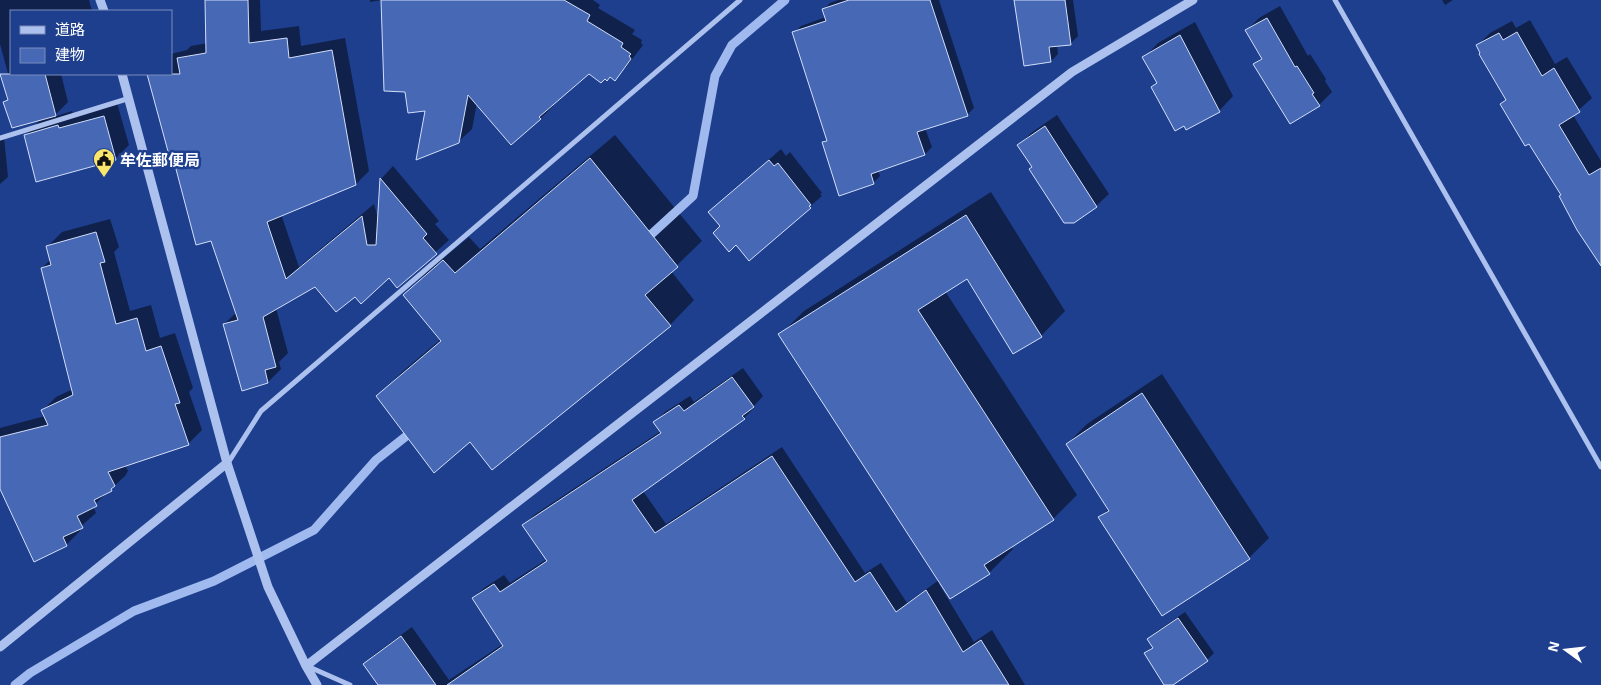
<svg xmlns="http://www.w3.org/2000/svg" width="1601" height="685" font-family="'Exo 2','Noto Sans JP',sans-serif">
<rect width="100%" height="100%" fill="#1e3f8e"/>
<path fill="#0007" d="M 0,0 L 89,0 L 92,11 L 11,11 L 11,74 L 61,74 L 68,102 L 53,117 L 72,111 L 73,115 L 117,103 L 129,145 L 115,159 L 25,136 L 41,119 L 22,125 L 0,44 Z
M 207,0 L 260,0 L 261,31 L 299,26 L 301,46 L 345,38 L 369,171 L 356,184 L 281,214 L 299,267 L 374,204 L 379,222 L 381,179 L 393,166 L 439,221 L 435,224 L 449,240 L 398,286 L 389,276 L 355,295 L 315,286 L 276,308 L 288,353 L 279,362 L 281,369 L 268,382 L 243,389 L 224,324 L 237,312 L 212,239 L 173,153 L 170,153 L 148,74 L 171,74 L 171,54 L 187,50 L 191,46 L 208,43 Z
M 370,0 L 593,0 L 600,5 L 598,8 L 635,30 L 632,34 L 642,40 L 641,43 L 643,45 L 627,66 L 615,79 L 611,76 L 589,72 L 551,104 L 553,106 L 540,119 L 477,103 L 472,129 L 458,142 L 406,91 L 382,0 L 370,2 Z
M 838,0 L 939,0 L 974,108 L 967,115 L 925,128 L 932,147 L 925,154 L 878,170 L 880,176 L 873,183 L 823,143 L 828,138 L 794,33 L 801,26 L 826,17 L 823,10 L 830,3 Z
M 1015,0 L 1073,0 L 1078,36 L 1071,43 L 1057,45 L 1058,54 L 1051,61 Z
M 1442,0 L 1453,0 L 1445,5 Z
M 1280,6 L 1308,56 L 1310,54 L 1326,79 L 1325,81 L 1332,92 L 1319,105 L 1255,64 L 1262,57 L 1247,30 L 1259,18 Z
M 1530,20 L 1555,64 L 1567,57 L 1592,98 L 1573,115 L 1601,161 L 1601,263 L 1562,195 L 1529,142 L 1501,104 L 1507,99 L 1478,45 L 1490,33 L 1512,21 L 1516,28 Z
M 1195,22 L 1233,96 L 1219,111 L 1153,87 L 1158,82 L 1144,58 L 1158,43 Z
M 1057,115 L 1109,194 L 1096,206 L 1073,221 L 1019,145 L 1031,133 Z
M 615,135 L 702,241 L 671,271 L 694,300 L 670,325 L 470,441 L 377,397 L 402,372 L 441,339 L 405,295 L 429,270 L 469,237 L 480,249 Z
M 4,137 L 8,177 L 0,184 L 0,138 Z
M 781,149 L 786,156 L 790,152 L 822,193 L 820,194 L 822,196 L 749,259 L 710,212 Z
M 991,192 L 1065,311 L 1041,336 L 967,277 L 945,291 L 1077,495 L 1053,519 L 1011,546 L 1013,549 L 989,573 L 939,584 L 974,642 L 992,630 L 1025,685 L 380,685 L 364,664 L 375,654 L 412,627 L 449,680 L 503,644 L 473,598 L 484,588 L 504,575 L 510,583 L 547,559 L 524,525 L 534,515 L 661,431 L 655,422 L 665,412 L 690,396 L 694,402 L 743,368 L 763,396 L 753,407 L 754,408 L 744,418 L 643,491 L 666,524 L 782,447 L 865,573 L 881,563 L 907,603 L 939,580 L 780,335 L 804,311 Z
M 110,219 L 119,247 L 114,252 L 130,311 L 151,305 L 160,338 L 175,333 L 193,388 L 189,392 L 202,430 L 188,444 L 125,465 L 128,471 L 125,476 L 93,506 L 96,513 L 79,528 L 80,531 L 66,545 L 0,486 L 0,428 L 45,416 L 42,411 L 56,397 L 73,389 L 42,268 L 51,259 L 48,246 L 62,232 Z
M 1162,374 L 1269,538 L 1249,558 L 1162,614 L 1100,518 L 1109,508 L 1067,444 L 1087,424 Z
M 1185,612 L 1214,653 L 1207,660 L 1170,685 L 1166,685 L 1146,653 L 1153,646 L 1149,639 L 1156,632 Z"/>
<g fill="none" stroke-linecap="round" stroke-linejoin="round">
<path stroke="#a0b9ee" stroke-width="9" d="M 644,241 L 693,196 L 715,76 L 732,45 L 785,0
M 15,685 L 30,673 L 134,611 L 214,581 L 314,530 L 376,460 L 414,430"/>
</g>
<path fill="#4769b5" stroke="#d2def9" d="M 205,0 L 248,0 L 249,43 L 287,38 L 289,58 L 332,50 L 356,185 L 267,222 L 286,279 L 362,216 L 367,245 L 376,245 L 380,178 L 427,234 L 423,238 L 437,254 L 397,288 L 389,278 L 361,304 L 355,297 L 336,312 L 315,287 L 263,317 L 276,367 L 265,370 L 268,383 L 242,391 L 223,324 L 238,320 L 211,241 L 196,245 L 172,154 L 169,155 L 147,74 L 180,74 L 177,58 L 206,53 Z
M 381,0 L 564,0 L 590,15 L 587,21 L 623,43 L 621,47 L 631,54 L 629,56 L 631,59 L 615,81 L 610,77 L 607,81 L 605,79 L 601,83 L 589,74 L 539,117 L 541,119 L 511,145 L 468,95 L 459,143 L 416,160 L 425,111 L 408,113 L 405,92 L 384,91 Z
M 849,0 L 930,0 L 968,116 L 917,132 L 925,155 L 871,174 L 874,184 L 839,196 L 822,142 L 827,141 L 792,32 L 826,21 L 822,9 Z
M 1014,0 L 1065,0 L 1071,45 L 1049,47 L 1051,62 L 1024,66 Z
M 1267,18 L 1295,67 L 1297,66 L 1314,93 L 1312,94 L 1320,106 L 1290,124 L 1253,64 L 1262,59 L 1245,30 Z
M 1517,32 L 1542,76 L 1554,68 L 1580,112 L 1559,125 L 1589,175 L 1601,168 L 1601,266 L 1577,230 L 1559,196 L 1561,195 L 1529,144 L 1525,146 L 1500,104 L 1506,100 L 1479,54 L 1480,53 L 1476,45 L 1499,33 L 1503,40 Z
M 1180,35 L 1220,112 L 1186,130 L 1184,126 L 1175,131 L 1151,87 L 1157,83 L 1142,57 Z
M 0,74 L 45,74 L 56,116 L 12,128 L 3,102 L 8,100 Z
M 104,116 L 116,160 L 36,182 L 24,135 L 58,125 L 59,128 Z
M 1045,126 L 1097,207 L 1074,223 L 1064,223 L 1029,169 L 1032,167 L 1017,145 Z
M 590,158 L 678,267 L 645,295 L 671,326 L 492,470 L 470,442 L 434,473 L 376,396 L 441,341 L 403,295 L 443,260 L 455,273 Z
M 769,160 L 774,166 L 778,163 L 811,205 L 809,206 L 811,208 L 749,261 L 736,245 L 729,252 L 713,233 L 720,226 L 708,212 Z
M 966,215 L 1042,337 L 1013,354 L 967,279 L 918,310 L 1054,520 L 984,565 L 990,574 L 950,599 L 778,334 Z
M 96,232 L 105,262 L 100,263 L 116,324 L 137,318 L 146,351 L 161,346 L 180,403 L 175,404 L 189,445 L 108,472 L 115,486 L 111,489 L 112,491 L 94,500 L 97,506 L 77,516 L 83,528 L 63,537 L 67,546 L 34,562 L 0,489 L 0,437 L 48,425 L 41,410 L 73,395 L 41,268 L 51,265 L 46,246 Z
M 732,377 L 754,407 L 742,416 L 745,419 L 632,500 L 655,533 L 772,456 L 855,582 L 870,572 L 896,612 L 926,590 L 963,652 L 981,640 L 1009,685 L 447,685 L 503,646 L 472,598 L 494,584 L 500,592 L 547,561 L 522,525 L 661,433 L 653,422 L 679,405 L 684,411 Z
M 1142,393 L 1250,559 L 1162,616 L 1098,517 L 1109,511 L 1066,444 Z
M 1178,618 L 1208,661 L 1173,685 L 1164,685 L 1144,653 L 1153,648 L 1147,639 Z
M 401,636 L 436,685 L 378,685 L 363,664 Z"/>
<g fill="none" stroke-linecap="round" stroke-linejoin="round">
<path stroke="#acc1ed" stroke-width="5" d="M 1335,0 L 1601,467
M 0,138 L 130,98
M 228,463 L 261,411 L 740,0
M 307,666 L 350,685"/>
<path stroke="#acc1ed" stroke-width="9" d="M 100,0 L 104,11
M 122,74 L 227,463 L 268,587 L 306,666 L 317,685
M 0,647 L 227,463
M 306,666 L 1072,72 L 1193,0"/>
</g>
<defs>
<g id="civic-pin" transform="scale(1.125)"><path d="M0 17L-7.5 6A9.5 9.5 0 1 1 7.5 6Z" fill="#fbe66c" stroke="#1e3f8e"/><path d="M-.6-6.5H3V-4.5H.6V-3L4-1V1h2V6H-6V1h2V-1L-.6-3ZM-1.2 2.5V6h2.4V2.5Z" fill="#111"/></g>
</defs>
<g fill-rule="evenodd">
<use href="#civic-pin" x="104" y="159"/>
</g>
<g text-anchor="middle" dominant-baseline="central" stroke-width="5" stroke-linejoin="round" paint-order="stroke">
<g font-size="16" font-weight="bold" fill="#fff" stroke="#1e3f8e" text-anchor="start">
<text x="120" y="159">牟佐郵便局</text>
</g>
</g>
<rect x="10" y="10" width="162" height="65" fill="#1e3f8e" stroke="#788cbb"/>
<rect x="20" y="26" width="25" height="8" fill="#acc1ed" stroke="#788cbb"/>
<text x="55" y="35" font-size="15" fill="#ffffff">道路</text>
<rect x="20" y="48" width="25" height="15" fill="#4769b5" stroke="#788cbb"/>
<text x="55" y="60" font-size="15" fill="#ffffff">建物</text>
<g transform="translate(1566 650) rotate(285)" stroke="#1e3f8e" stroke-width="4" paint-order="stroke">
<path d="M0-4L9 19L0 12L-9 19Z" fill="#ffffff"/>
<text y="-8" font-size="14" font-weight="bold" text-anchor="middle" fill="#ffffff">N</text>
</g>
</svg>
